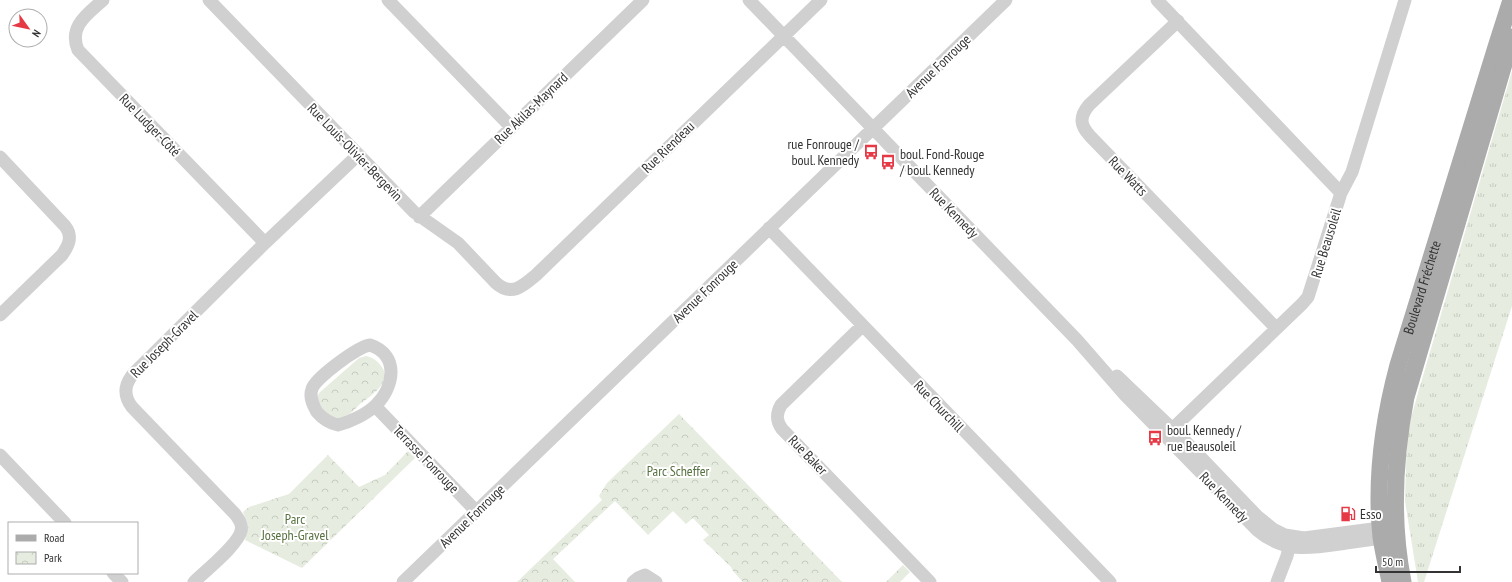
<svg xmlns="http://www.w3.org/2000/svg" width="1512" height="582" font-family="'PT Sans Narrow',sans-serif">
<defs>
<pattern id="grass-tufts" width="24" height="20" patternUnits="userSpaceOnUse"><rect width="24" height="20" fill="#e6ecdf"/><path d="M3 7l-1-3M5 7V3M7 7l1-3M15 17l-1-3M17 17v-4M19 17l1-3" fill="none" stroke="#c6cbc0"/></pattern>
<pattern id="park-crowns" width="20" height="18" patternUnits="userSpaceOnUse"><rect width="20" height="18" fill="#e6ecdf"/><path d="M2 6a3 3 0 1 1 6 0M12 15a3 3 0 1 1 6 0" fill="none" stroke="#c6cbc0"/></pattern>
</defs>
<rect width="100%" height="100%" fill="#fff"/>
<path fill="url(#grass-tufts)" d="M 1512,71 L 1512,306 L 1424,582 L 1418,582 L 1405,501 L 1407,433 L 1416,400 Z"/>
<path fill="url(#park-crowns)" d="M 366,356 C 373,358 377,360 381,366 C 394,382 370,396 359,405 C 354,410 347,418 339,418 C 328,419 321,407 317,398 L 319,393 L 359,358 Z
M 679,414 L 842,582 L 743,582 L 733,571 L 731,567 L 703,540 L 709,535 L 693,518 L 686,524 L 673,511 L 648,535 L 615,501 L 553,559 L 575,582 L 517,582 L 602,500 L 599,496 L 607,483 Z
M 408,451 L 415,458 L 302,568 L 245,540 L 248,525 L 243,512 L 249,507 L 289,494 L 328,455 L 359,487 L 385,475 Z
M 903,565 L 910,572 L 900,582 L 886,582 Z"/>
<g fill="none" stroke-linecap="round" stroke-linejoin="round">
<path stroke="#d0d0d0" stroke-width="13" d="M 103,0 C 88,14 68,26 78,50 L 265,243
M 209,0 L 414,212 L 458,243 L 496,283 C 512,297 523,286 536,275 L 821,0
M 388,0 L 511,127
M 749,0 L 1077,340 L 1125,395 L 1257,530 C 1285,554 1312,548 1346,543 C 1360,541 1375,539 1389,537
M 1157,0 L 1341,193
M 1178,21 L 1089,105 C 1079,117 1080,125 1090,136 L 1276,328
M 0,157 L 65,226 C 73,236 69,245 62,255 L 0,315
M 419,217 L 643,0
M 769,228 L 1110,582
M 862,326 L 781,405 C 776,414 776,421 782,429 L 930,582
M 370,345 C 400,355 394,387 376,405 C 367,414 350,422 338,425 C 329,423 323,419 317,412 C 313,405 309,397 312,389 C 315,378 359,346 370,345 Z
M 1117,376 L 1185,441 L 1257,516 L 1273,529 L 1285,535 L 1304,538 L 1388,527
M 375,406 L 476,511
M 1165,436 L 1302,304 L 1308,297 L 1341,193 L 1352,172 L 1405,0
M 0,455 L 65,523
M 113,573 L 122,582
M 194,582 C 205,571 238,545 241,531 C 243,525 239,519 235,514 L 132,407 C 122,394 125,382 136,371 L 265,243 L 358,155
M 403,582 L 1006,0
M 633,582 L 638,578 L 645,575 L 656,582
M 1277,582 L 1287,556 L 1291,538"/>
<g stroke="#ababab" stroke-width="17">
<path id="s1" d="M 1390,582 C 1387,567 1383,552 1381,537 C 1375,480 1383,421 1398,365 L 1496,47 L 1511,0"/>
<path d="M 1403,582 C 1391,521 1394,459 1406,397 L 1512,37"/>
</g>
</g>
<defs>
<g id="bus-bare" transform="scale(1.2)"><path d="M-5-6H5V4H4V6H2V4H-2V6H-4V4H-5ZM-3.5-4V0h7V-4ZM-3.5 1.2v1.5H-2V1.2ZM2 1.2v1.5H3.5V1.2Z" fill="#e63946" stroke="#fff" stroke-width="2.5" paint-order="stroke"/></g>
<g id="fuel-bare" transform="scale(1.2)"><path d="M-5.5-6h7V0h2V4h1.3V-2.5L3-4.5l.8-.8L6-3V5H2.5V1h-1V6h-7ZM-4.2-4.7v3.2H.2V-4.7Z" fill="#e63946" stroke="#fff" stroke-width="2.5" paint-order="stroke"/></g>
</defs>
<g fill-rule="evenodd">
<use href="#bus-bare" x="871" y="152"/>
<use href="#bus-bare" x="888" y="162"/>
<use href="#bus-bare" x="1155" y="438"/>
<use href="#fuel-bare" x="1348" y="514"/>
</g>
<g text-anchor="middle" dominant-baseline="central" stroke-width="4" stroke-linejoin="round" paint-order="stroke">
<g font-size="14" fill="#333" stroke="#fff">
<text transform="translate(938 66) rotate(-44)">Avenue Fonrouge</text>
<text transform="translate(531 108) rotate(-44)">Rue Akilas-Maynard</text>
<text transform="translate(150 125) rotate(46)">Rue Ludger-Côté</text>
<text transform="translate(668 147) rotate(-44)">Rue Riendeau</text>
<text transform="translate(355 152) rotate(46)">Rue Louis-Olivier-Bergevin</text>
<text transform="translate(1128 176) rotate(46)">Rue Watts</text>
<text transform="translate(954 213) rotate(46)">Rue Kennedy</text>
<text transform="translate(1326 243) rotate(-73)">Rue Beausoleil</text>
<text stroke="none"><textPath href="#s1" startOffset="301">Boulevard Fréchette</textPath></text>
<text transform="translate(705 291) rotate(-44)">Avenue Fonrouge</text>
<text transform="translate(164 344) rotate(-45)">Rue Joseph-Gravel</text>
<text transform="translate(939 406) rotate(46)">Rue Churchill</text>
<text transform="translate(808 455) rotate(46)">Rue Baker</text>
<text transform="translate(426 459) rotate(46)">Terrasse Fonrouge</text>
<text transform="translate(1224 497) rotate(46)">Rue Kennedy</text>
<text transform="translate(472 516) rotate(-44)">Avenue Fonrouge</text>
</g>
<g font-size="14" fill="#333" stroke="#fff" text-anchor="start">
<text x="859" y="144" text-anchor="end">rue Fonrouge /<tspan x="859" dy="16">boul. Kennedy</tspan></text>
<text x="900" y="154">boul. Fond-Rouge<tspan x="900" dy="16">/ boul. Kennedy</tspan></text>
<text x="1167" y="430">boul. Kennedy /<tspan x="1167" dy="16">rue Beausoleil</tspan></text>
<text x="1360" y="514">Esso</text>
</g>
<g font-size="14" fill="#56703f" stroke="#fff">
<text x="678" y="471">Parc Scheffer</text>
<text x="295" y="519">Parc<tspan x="295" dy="16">Joseph-Gravel</tspan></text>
</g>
</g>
<rect x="8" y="522" width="130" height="52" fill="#ffffff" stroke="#adadad"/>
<rect x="16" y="535" width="20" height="6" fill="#ababab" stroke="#adadad"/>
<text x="44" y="542" font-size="12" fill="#333333">Road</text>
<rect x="16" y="552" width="20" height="12" fill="url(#park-crowns)" stroke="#adadad"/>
<text x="44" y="562" font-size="12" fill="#333333">Park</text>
<g transform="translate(28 28) rotate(123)"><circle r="19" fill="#ffffff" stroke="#adadad"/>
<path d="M0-3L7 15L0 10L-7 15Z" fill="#e63946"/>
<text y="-6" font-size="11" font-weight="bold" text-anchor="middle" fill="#333333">N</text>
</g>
<path d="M1376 566v6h84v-6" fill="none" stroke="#333333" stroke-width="2"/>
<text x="1382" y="566" font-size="12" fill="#333333" stroke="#ffffff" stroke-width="3" paint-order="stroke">50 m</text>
</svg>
